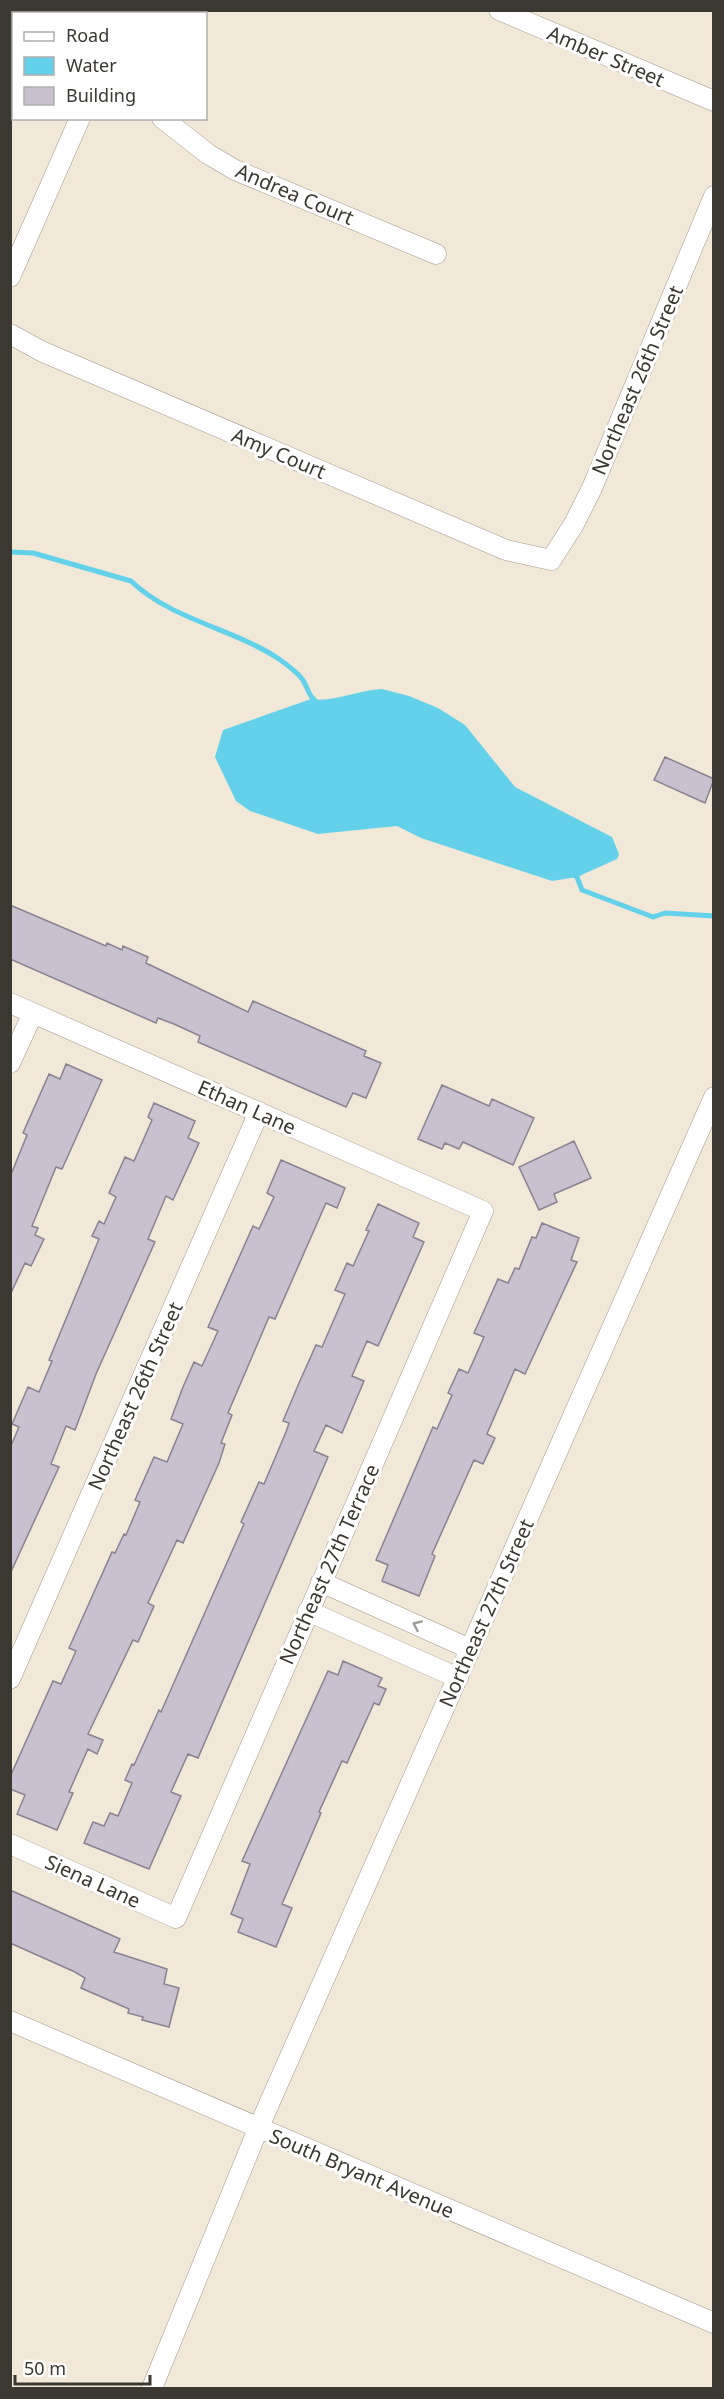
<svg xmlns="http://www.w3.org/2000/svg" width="724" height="2399" font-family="'Noto Sans',sans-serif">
<rect width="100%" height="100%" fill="#f1e8d8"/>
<path fill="#64d1ea" d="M 382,689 L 409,696 L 438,708 L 465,725 L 515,787 L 612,837 L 619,854 L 617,859 L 577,877 L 552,881 L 421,838 L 397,826 L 318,834 L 250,811 L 236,801 L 215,757 L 223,730 L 311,699 C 331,703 359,690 382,689 Z"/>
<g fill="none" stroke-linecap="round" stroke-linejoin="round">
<path stroke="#64d1ea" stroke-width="5" d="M 10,552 L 33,553 L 131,581 C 170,619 234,629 279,659 C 286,664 298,673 303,680 C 308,689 309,697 318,703
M 572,874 L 577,877 L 582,890 L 653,917 L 665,913 L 714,916"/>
</g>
<path fill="#c9c1d0" stroke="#8a8290" stroke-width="1.5" d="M 665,757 L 714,779 L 705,803 L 654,780 Z
M 10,905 L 106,946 L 107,943 L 122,950 L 123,946 L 148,957 L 146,963 L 248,1012 L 253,1001 L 366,1051 L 364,1056 L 381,1063 L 366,1098 L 353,1093 L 346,1107 L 198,1042 L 200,1036 L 174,1024 L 158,1018 L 156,1023 L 10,959 Z
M 66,1064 L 102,1080 L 62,1169 L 56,1167 L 32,1226 L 38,1228 L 35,1235 L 44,1239 L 31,1266 L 25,1263 L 10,1295 L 10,1177 L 27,1135 L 23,1133 L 49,1074 L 60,1079 Z
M 442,1085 L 489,1106 L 492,1099 L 534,1118 L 513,1165 L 463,1142 L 459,1149 L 445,1143 L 442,1149 L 418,1139 Z
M 154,1103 L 195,1121 L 188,1138 L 199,1143 L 173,1200 L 166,1196 L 148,1239 L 155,1242 L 96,1374 L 75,1430 L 66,1426 L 51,1464 L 59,1467 L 10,1574 L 10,1448 L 19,1427 L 12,1424 L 28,1387 L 39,1392 L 52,1361 L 49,1360 L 99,1239 L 92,1236 L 99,1221 L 104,1224 L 116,1197 L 109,1193 L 125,1157 L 134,1161 L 152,1120 L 148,1117 Z
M 574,1141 L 591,1178 L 554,1194 L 557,1202 L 539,1210 L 519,1167 Z
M 281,1160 L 345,1188 L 337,1208 L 326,1203 L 275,1319 L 269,1317 L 228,1413 L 232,1415 L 221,1443 L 225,1444 L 219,1463 L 183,1543 L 177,1540 L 148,1603 L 154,1606 L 138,1642 L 133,1640 L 88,1734 L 103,1740 L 97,1754 L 88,1749 L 69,1792 L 73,1793 L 57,1830 L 17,1814 L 25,1795 L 10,1789 L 10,1777 L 53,1681 L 61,1684 L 76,1651 L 69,1648 L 112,1552 L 115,1553 L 124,1534 L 126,1535 L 140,1502 L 135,1500 L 154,1457 L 167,1462 L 183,1424 L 171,1419 L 183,1387 L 194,1362 L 202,1366 L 218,1331 L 208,1327 L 253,1226 L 259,1229 L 274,1197 L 267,1193 Z
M 378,1204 L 419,1223 L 413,1237 L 424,1242 L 378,1346 L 367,1341 L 352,1376 L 364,1381 L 342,1433 L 326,1425 L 314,1451 L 328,1457 L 198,1758 L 188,1754 L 171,1792 L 181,1796 L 149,1869 L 84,1843 L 93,1822 L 104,1826 L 110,1813 L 118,1816 L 132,1783 L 125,1780 L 132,1764 L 134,1765 L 159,1710 L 161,1712 L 244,1524 L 241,1522 L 259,1482 L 264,1484 L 286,1432 L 289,1423 L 283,1421 L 299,1383 L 316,1345 L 322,1347 L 345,1294 L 335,1290 L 347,1263 L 353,1266 L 369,1231 L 366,1230 Z
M 542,1223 L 579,1238 L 571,1260 L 577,1262 L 525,1374 L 515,1369 L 487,1434 L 495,1438 L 483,1464 L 474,1460 L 432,1554 L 435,1556 L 419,1596 L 382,1581 L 388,1565 L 376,1560 L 433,1427 L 437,1429 L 452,1395 L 448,1393 L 459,1369 L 468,1373 L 484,1337 L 474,1333 L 498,1279 L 508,1283 L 515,1268 L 519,1269 L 532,1237 L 536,1238 Z
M 343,1661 L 382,1678 L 378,1686 L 386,1689 L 379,1705 L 374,1703 L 347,1763 L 342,1761 L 319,1812 L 321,1813 L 282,1904 L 292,1908 L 276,1947 L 238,1932 L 243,1919 L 231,1914 L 250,1864 L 242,1861 L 328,1671 L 338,1675 Z
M 10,1890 L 120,1939 L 114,1952 L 167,1969 L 164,1984 L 179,1988 L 169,2027 L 142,2020 L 143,2017 L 128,2013 L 129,2009 L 81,1988 L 85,1978 L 75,1972 L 10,1943 Z"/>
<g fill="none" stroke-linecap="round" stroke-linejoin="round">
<g stroke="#a1998a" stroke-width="21">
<path id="minor" d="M 499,10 L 714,101
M 126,14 L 127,10
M 162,118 L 208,154 L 235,170 L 436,254
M 10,277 L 80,118
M 10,334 L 41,351 L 506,550 L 551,560 L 574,524 L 592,488 L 714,196
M 10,1003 L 483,1211 L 176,1918 L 10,1844
M 10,1063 L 33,1013
M 321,1582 L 470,1649
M 308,1611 L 458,1678
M 10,1679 L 259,1112
M 10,2021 L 714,2323
M 152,2388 L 258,2129 L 714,1097"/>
</g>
<use href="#minor" stroke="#fff" stroke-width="20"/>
</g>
<defs><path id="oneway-chevron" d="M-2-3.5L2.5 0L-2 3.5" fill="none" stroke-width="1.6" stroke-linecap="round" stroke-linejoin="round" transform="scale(1.5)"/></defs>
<use stroke="#9d9b98" href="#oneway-chevron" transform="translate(417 1625) rotate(-156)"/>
<g text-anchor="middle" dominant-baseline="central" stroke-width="6" stroke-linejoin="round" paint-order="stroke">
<g font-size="20" fill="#3b3731" stroke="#fff">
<text transform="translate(606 56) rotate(23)">Amber Street</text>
<text transform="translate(295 194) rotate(23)">Andrea Court</text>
<text transform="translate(637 380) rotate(-67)">Northeast 26th Street</text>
<text transform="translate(279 453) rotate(23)">Amy Court</text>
<text transform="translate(247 1107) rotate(24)">Ethan Lane</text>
<text transform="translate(135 1396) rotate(-66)">Northeast 26th Street</text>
<text transform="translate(329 1564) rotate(-66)">Northeast 27th Terrace</text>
<text transform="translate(486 1613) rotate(-66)">Northeast 27th Street</text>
<text transform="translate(93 1881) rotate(24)">Siena Lane</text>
<text transform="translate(362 2173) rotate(23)">South Bryant Avenue</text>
</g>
</g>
<rect width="724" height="2399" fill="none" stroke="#3b3731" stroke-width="24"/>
<rect x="12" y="12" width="195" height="108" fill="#ffffff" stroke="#b1afad" stroke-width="1.5"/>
<rect x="24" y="32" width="30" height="9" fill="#ffffff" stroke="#b1afad" stroke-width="1.5"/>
<text x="66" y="42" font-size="18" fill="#3b3731">Road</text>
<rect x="24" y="57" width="30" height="18" fill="#64d1ea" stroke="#b1afad" stroke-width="1.5"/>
<text x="66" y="72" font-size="18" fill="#3b3731">Water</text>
<rect x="24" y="87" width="30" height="18" fill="#c9c1d0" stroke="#b1afad" stroke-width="1.5"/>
<text x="66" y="102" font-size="18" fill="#3b3731">Building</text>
<path d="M15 2375v9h135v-9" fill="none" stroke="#3b3731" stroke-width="3"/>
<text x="24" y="2375" font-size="18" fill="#3b3731" stroke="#ffffff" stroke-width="4.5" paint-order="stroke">50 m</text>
</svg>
